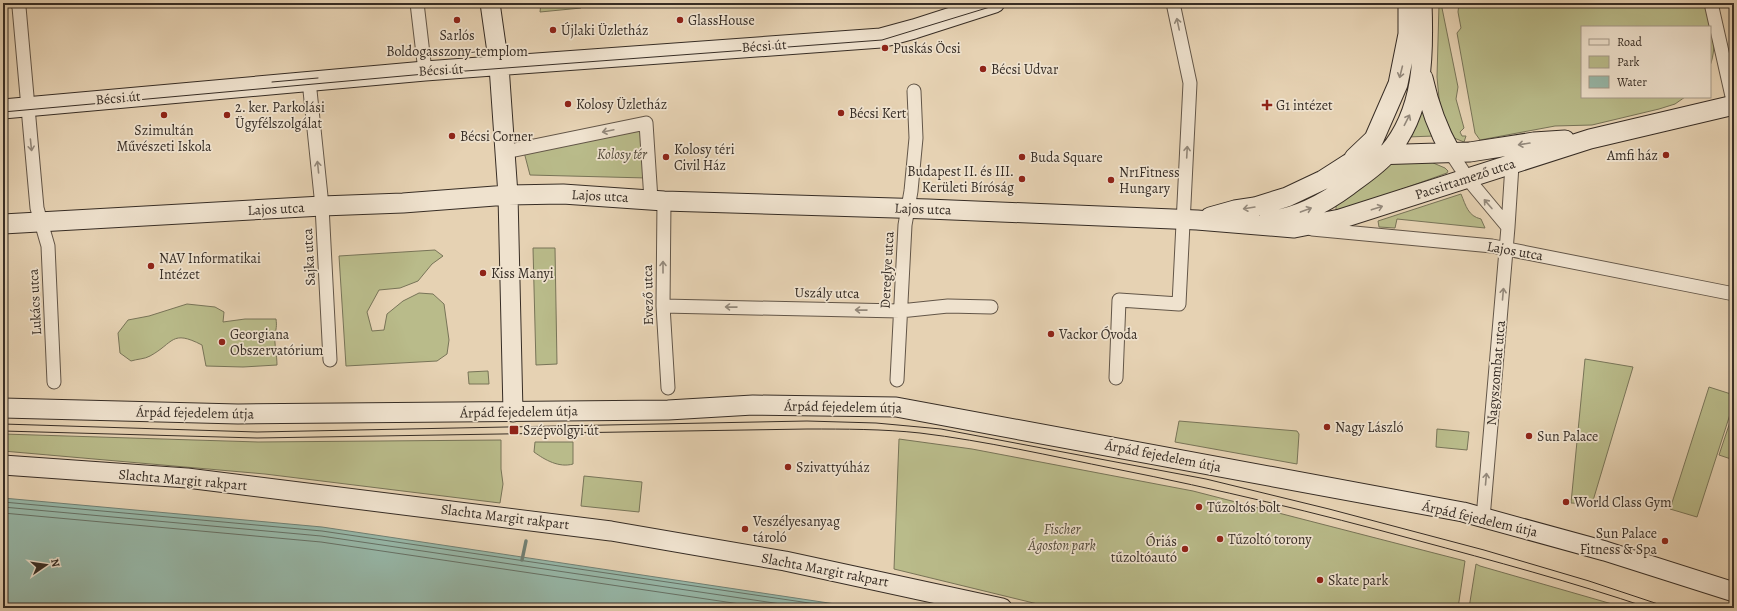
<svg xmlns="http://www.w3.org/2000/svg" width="1737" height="611" font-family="Alegreya,serif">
<rect width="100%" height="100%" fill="#e6d2b3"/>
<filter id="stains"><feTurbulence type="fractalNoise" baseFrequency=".005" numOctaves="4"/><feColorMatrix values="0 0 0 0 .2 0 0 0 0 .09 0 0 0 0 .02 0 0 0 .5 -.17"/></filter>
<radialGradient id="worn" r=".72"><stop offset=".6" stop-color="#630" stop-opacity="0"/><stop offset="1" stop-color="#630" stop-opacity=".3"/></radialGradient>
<path fill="#b9bb8a" stroke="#787458" d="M 541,3 L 581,3 L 581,8 L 540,12 Z
M 1459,3 L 1707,3 C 1712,25 1718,44 1710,66 L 1710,27 L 1582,27 L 1582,97 L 1685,97 L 1675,104 L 1659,109 L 1592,125 L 1555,126 L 1480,140 L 1475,133 L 1457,33 L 1461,28 L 1458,12 Z
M 1439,5 L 1442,8 L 1458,87 L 1456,99 L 1464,128 L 1460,132 L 1462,136 L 1466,136 L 1464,142 L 1454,138 L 1441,109 L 1439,98 L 1437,77 Z
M 1422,102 L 1434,136 L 1407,137 Z
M 638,128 L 644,133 L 647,178 L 530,175 L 524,152 Z
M 1431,162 L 1445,168 L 1448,171 L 1447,173 L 1341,211 L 1336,210 L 1336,206 L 1385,167 L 1393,163 Z
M 1461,194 C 1466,206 1468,216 1481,219 L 1485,228 L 1397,219 L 1395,228 L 1379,227 L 1378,221 Z
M 533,248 L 555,248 L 557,364 L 536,365 Z
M 435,250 L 443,256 L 432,264 L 418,281 L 400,288 L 379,290 L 367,312 L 372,331 L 384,330 L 387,314 L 403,301 L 419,293 L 433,294 L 444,304 L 449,340 L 447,354 L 437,361 L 346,366 L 339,256 Z
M 187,304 L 215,307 L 224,312 L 223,322 L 245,319 L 276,319 C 277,327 276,328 275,335 C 274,343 277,355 277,365 L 243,367 L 206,366 L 202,345 C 171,329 174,343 150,356 C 145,359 137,359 131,361 L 120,353 L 118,333 L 128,320 L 149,316 Z
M 1585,359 L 1633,367 L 1592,504 L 1571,503 Z
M 488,371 L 489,384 L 469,384 L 468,372 Z
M 1709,387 L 1734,395 L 1734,402 L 1697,517 L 1670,509 Z
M 1734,410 L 1734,460 L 1719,455 Z
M 1179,421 L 1297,431 L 1299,434 L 1297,464 L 1175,442 Z
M 1437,429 L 1469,432 L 1467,450 L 1436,447 Z
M 3,434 L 258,442 L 501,440 L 501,469 L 503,484 L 500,503 L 265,474 L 3,451 Z
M 899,439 L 972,449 L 1193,491 L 1465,561 L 1458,608 L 1054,608 L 894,569 Z
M 535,442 L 573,442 L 573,464 C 559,468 545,460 534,452 Z
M 584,476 L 642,482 L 639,512 L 581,506 Z
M 1476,564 L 1480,566 L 1626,608 L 1469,608 Z"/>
<path fill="#97b8a9" stroke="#718074" d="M 3,498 L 322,527 L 862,608 L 3,608 Z"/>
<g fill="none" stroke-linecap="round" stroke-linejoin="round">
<path stroke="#677267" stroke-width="1" d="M 3,502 L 322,531 L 843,608
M 3,507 L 321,536 L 808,608
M 3,513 L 321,542 L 767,608"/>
<path stroke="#718074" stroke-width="3.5" d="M 522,560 L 526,541"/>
<g stroke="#635648" stroke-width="15">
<path id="street" d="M 17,3 L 19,7 L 37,208 L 48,246 L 54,382
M 417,3 L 425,71
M 1711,3 L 1734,105
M 309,81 L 322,206 L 330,360
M 505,152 L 646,123 L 651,200
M 1451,153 L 1468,179 L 1508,227
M 664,201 L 663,306 L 668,388
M 1312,229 L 1492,246 L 1734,294
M 663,306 L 900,311 L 948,306 L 991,307
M 1116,378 L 1119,300 L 1179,304 L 1190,83 L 1173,3
M 897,380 L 905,225 L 911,191 L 916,138 L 914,91
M 1483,518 L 1508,227 L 1512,165"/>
</g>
<g stroke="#372d25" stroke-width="21">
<path id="secondary" d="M 490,3 L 499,66 L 508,195 L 513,412
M 1423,78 C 1429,105 1437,128 1451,153
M 3,109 L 425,71 L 881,38 L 914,29 L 995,3
M 1354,158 L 1374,139 L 1398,84 L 1408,34 L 1408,3
M 1210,217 L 1235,210 L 1255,207 L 1287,197 L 1323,180 L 1348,164 L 1373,155 L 1470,152 L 1534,142 L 1565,140
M 1268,221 C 1297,218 1325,203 1348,186 C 1361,176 1377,166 1388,153 C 1424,111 1424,55 1422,3
M 3,224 L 322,206 L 403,203 L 508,195 L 563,194 L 664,201 L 928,209 L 1197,220 L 1294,228 L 1340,219 L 1590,139 L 1734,105
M 3,408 L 238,414 L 668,410 L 753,405 L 896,407 L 1463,512 L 1605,551 L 1734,592
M 3,465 L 187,478 L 611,531 L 785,561 L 1002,608"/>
</g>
<use href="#street" stroke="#efe2ce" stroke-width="13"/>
<use href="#secondary" stroke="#efe2ce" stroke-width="19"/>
<path stroke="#372d25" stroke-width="1" d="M 272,82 L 318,78
M 3,112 L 425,74 L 882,40 L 1003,3
M 3,424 L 257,432 L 807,421 L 876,423 L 941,429 L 1206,479 L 1329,509 L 1484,550 L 1589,581 L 1670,608
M 3,431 L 257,438 L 807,429 C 845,429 883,429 920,433 C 986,441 1051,456 1116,469 C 1217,489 1317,513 1416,540 C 1494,561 1572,582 1649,608"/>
</g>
<defs><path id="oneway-shaft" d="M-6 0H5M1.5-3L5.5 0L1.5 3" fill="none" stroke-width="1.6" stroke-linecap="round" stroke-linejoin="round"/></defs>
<g stroke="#93887a">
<use href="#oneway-shaft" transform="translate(1178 24) rotate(-102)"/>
<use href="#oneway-shaft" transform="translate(1401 72) rotate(104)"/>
<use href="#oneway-shaft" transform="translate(1407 120) rotate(-63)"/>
<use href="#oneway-shaft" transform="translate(608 131) rotate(168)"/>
<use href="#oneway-shaft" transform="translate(1524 144) rotate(171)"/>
<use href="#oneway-shaft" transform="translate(31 145) rotate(84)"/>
<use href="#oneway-shaft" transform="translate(1187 152) rotate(-87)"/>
<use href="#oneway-shaft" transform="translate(318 167) rotate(-96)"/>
<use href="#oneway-shaft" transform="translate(1488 204) rotate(-131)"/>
<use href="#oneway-shaft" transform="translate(1249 208) rotate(171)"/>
<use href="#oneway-shaft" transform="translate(1377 208) rotate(-18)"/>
<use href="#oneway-shaft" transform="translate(1306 210) rotate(-20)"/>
<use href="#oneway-shaft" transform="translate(663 267) rotate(-90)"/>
<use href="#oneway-shaft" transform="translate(1503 294) rotate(-85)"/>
<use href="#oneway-shaft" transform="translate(731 307) rotate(-179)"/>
<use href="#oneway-shaft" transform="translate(861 310) rotate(-179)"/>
<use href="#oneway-shaft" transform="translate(1486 479) rotate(-85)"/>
</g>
<g fill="#8f2418" stroke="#efe2ce" stroke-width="1.5">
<circle cx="457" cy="20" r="4"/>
<circle cx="680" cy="20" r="4"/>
<circle cx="553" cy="30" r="4"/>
<circle cx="885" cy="48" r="4"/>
<circle cx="983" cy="69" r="4"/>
<circle cx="568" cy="104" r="4"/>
<path d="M1265 99h4v4h4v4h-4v4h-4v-4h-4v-4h4z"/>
<circle cx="841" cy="113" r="4"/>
<circle cx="164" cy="115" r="4"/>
<circle cx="227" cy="115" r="4"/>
<circle cx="452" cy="136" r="4"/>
<circle cx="1666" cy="155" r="4"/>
<circle cx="666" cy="157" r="4"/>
<circle cx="1022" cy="157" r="4"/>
<circle cx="1022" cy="179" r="4"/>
<circle cx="1111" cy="180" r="4"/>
<circle cx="151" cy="266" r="4"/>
<circle cx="483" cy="273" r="4"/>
<circle cx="1051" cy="334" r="4"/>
<circle cx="222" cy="342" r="4"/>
<circle cx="1327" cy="427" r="4"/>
<rect x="509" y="425" width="10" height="10" rx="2"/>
<circle cx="1529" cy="436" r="4"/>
<circle cx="788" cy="467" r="4"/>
<circle cx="1566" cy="502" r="4"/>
<circle cx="1199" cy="507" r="4"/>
<circle cx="745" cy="529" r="4"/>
<circle cx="1220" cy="539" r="4"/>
<circle cx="1665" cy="541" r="4"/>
<circle cx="1185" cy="549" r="4"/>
<circle cx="1320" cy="580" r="4"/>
</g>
<g text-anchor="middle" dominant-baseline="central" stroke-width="3.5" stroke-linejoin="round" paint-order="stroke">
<g font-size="14" fill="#372d25" stroke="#efe2ce" text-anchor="start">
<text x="688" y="20">GlassHouse</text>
<text x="561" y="30">Újlaki Üzletház</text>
<text x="457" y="35" text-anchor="middle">Sarlós<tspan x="457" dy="16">Boldogasszony-templom</tspan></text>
<text x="893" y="48">Puskás Öcsi</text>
<text x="991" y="69">Bécsi Udvar</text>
<text x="576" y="104">Kolosy Üzletház</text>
<text x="1276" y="105">G1 intézet</text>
<text x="235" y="107">2. ker. Parkolási<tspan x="235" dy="16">Ügyfélszolgálat</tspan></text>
<text x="849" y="113">Bécsi Kert</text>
<text x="164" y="130" text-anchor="middle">Szimultán<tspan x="164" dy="16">Művészeti Iskola</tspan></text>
<text x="460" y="136">Bécsi Corner</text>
<text x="674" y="149">Kolosy téri<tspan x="674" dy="16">Civil Ház</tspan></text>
<text x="1658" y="155" text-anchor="end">Amfi ház</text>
<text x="1030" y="157">Buda Square</text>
<text x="1014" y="171" text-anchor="end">Budapest II. és III.<tspan x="1014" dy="16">Kerületi Bíróság</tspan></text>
<text x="1119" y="172">Nr1Fitness<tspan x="1119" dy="16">Hungary</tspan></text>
<text x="159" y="258">NAV Informatikai<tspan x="159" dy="16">Intézet</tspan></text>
<text x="491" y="273">Kiss Manyi</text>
<text x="230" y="334">Georgiana<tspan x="230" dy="16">Obszervatórium</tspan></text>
<text x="1059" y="334">Vackor Óvoda</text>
<text x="1335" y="427">Nagy László</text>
<text x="523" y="430">Szépvölgyi út</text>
<text x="1537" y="436">Sun Palace</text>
<text x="796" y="467">Szivattyúház</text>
<text x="1574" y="502">World Class Gym</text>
<text x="1207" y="507">Tűzoltós bolt</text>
<text x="753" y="521">Veszélyesanyag<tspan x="753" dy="16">tároló</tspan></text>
<text x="1657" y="533" text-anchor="end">Sun Palace<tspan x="1657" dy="16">Fitness &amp; Spa</tspan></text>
<text x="1228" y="539">Tűzoltó torony</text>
<text x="1177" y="541" text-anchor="end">Óriás<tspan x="1177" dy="16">tűzoltóautó</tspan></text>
<text x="1328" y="580">Skate park</text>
</g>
<g font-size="14" fill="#372d25" stroke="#efe2ce">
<text transform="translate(764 46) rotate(-4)">Bécsi út</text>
<text transform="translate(441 70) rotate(-3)">Bécsi út</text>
<text transform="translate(118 98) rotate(-5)">Bécsi út</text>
<text transform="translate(1465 179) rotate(-18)">Pacsirtamező utca</text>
<text transform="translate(600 196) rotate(3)">Lajos utca</text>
<text transform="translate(276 209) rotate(-3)">Lajos utca</text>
<text transform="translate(923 209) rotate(2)">Lajos utca</text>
<text transform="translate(1515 251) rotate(10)">Lajos utca</text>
<text transform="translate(309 257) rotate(-93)">Sajka utca</text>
<text transform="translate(887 270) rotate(-87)">Dereglye utca</text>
<text transform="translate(827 293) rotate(1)">Uszály utca</text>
<text transform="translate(648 295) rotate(-91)">Evező utca</text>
<text transform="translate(35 302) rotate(-93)">Lukács utca</text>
<text transform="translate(1496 373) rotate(-85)">Nagyszombat utca</text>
<text transform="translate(843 407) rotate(1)">Árpád fejedelem útja</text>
<text transform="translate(519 412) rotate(-1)">Árpád fejedelem útja</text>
<text transform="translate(195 413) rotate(1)">Árpád fejedelem útja</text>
<text transform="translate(1163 456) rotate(11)">Árpád fejedelem útja</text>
<text transform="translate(183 480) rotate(5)">Slachta Margit rakpart</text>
<text transform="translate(505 517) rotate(7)">Slachta Margit rakpart</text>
<text transform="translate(1480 519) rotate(13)">Árpád fejedelem útja</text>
<text transform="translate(825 570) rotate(11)">Slachta Margit rakpart</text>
</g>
<g font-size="14" font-style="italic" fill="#514939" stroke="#efe2ce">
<text x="622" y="154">Kolosy tér</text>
<text x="1062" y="529">Fischer<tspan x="1062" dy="16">Ágoston park</tspan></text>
</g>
</g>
<rect width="1737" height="611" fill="none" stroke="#e6d2b3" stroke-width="16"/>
<rect x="4" y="4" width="1729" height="603" fill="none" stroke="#372d25" stroke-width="2"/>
<rect x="8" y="8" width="1721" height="595" fill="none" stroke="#372d25"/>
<rect x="1581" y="26" width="130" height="72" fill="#efe2ce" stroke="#a59a8a"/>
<rect x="1589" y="39" width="20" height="6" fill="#efe2ce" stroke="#a59a8a"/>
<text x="1617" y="46" font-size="12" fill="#372d25">Road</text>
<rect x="1589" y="56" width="20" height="12" fill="#b9bb8a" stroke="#a59a8a"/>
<text x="1617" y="66" font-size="12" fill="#372d25">Park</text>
<rect x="1589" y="76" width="20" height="12" fill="#97b8a9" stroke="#a59a8a"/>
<text x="1617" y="86" font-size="12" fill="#372d25">Water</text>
<g transform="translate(46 565) rotate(77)" stroke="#efe2ce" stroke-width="3" paint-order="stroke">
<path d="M0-3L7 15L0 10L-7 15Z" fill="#372d25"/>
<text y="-6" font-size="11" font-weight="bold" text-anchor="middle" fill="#372d25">N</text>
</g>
<rect width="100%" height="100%" filter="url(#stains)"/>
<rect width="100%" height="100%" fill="url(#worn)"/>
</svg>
